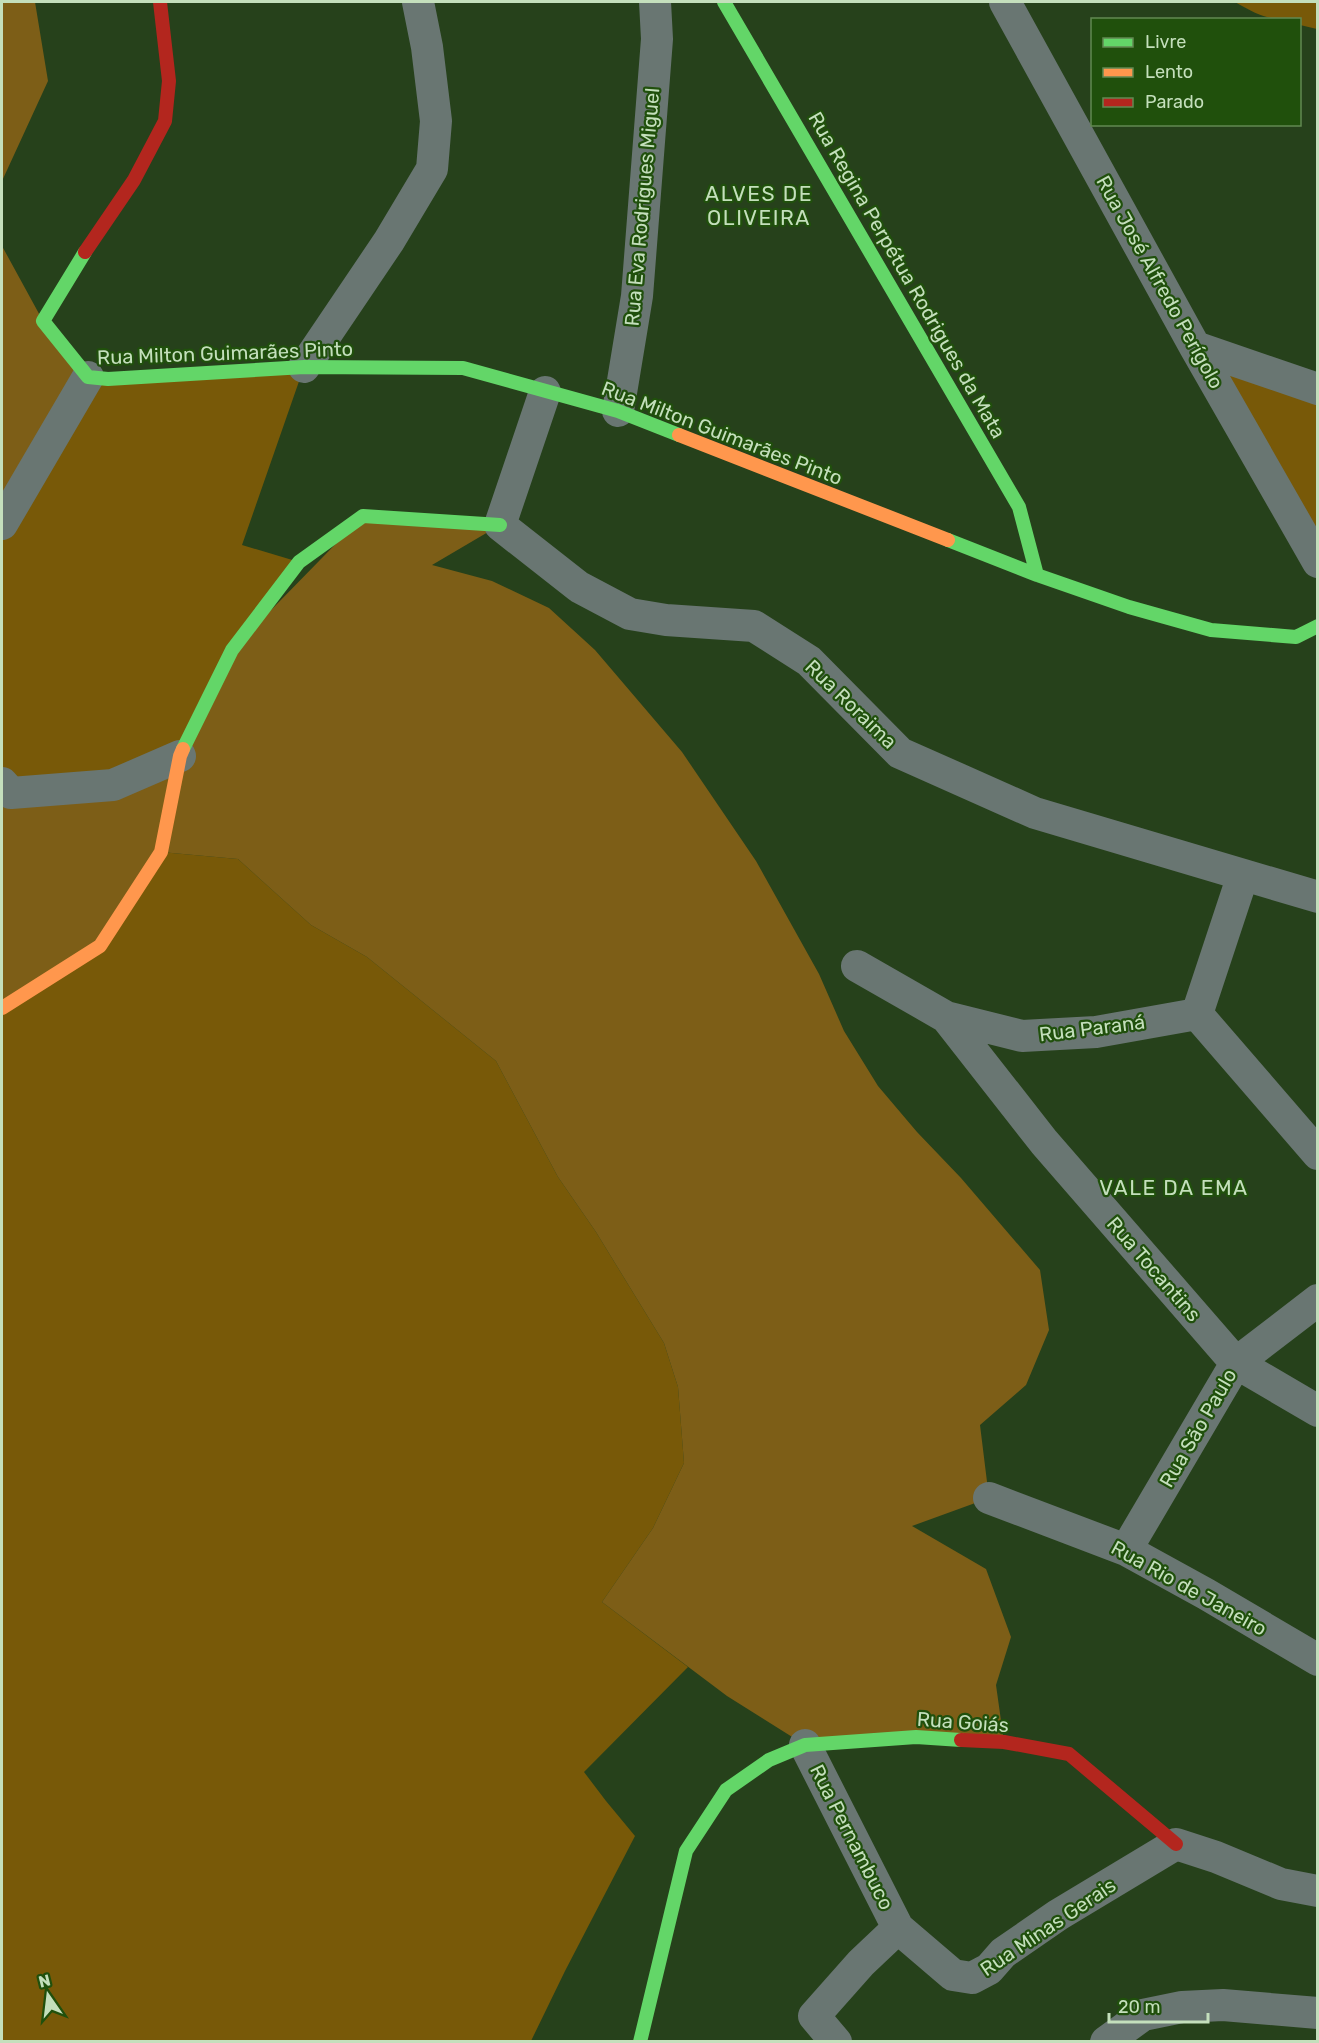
<svg xmlns="http://www.w3.org/2000/svg" width="1319" height="2043" font-family="Rubik,sans-serif">
<rect width="100%" height="100%" fill="#26411b"/>
<path fill="#785908" d="M 1235,2 L 1317,2 L 1317,29 L 1300,25 L 1300,20 C 1269,20 1261,17 1235,2 Z
M 1195,347 L 1317,389 L 1317,562 Z
M 304,367 L 242,545 L 299,562 L 180,756 L 113,785 L 2,783 L 2,524 L 88,377 Z
M 161,852 L 238,859 L 311,925 L 367,957 L 496,1061 L 558,1177 L 596,1232 L 664,1343 L 678,1387 L 684,1463 L 653,1528 L 602,1602 L 688,1667 L 584,1772 L 606,1801 L 635,1836 L 565,1971 L 531,2041 L 2,2042 L 2,1008 Z"/>
<path fill="#7d5e17" d="M 2,2 L 35,2 L 48,81 L 2,181 Z
M 2,246 L 43,321 L 88,377 L 2,524 Z
M 363,516 L 500,525 L 432,565 L 492,581 L 549,608 L 595,650 L 682,752 L 756,861 L 819,974 L 844,1031 L 878,1086 L 917,1132 L 961,1178 L 1040,1270 L 1049,1330 L 1026,1385 L 980,1425 L 989,1498 L 912,1526 L 986,1569 L 1011,1637 L 996,1685 L 1004,1742 L 805,1745 L 727,1696 L 602,1602 L 653,1528 L 684,1463 L 678,1387 L 664,1343 L 596,1232 L 558,1177 L 496,1061 L 367,957 L 311,925 L 238,859 L 161,852 L 100,946 L 2,1008 L 2,783 L 11,793 L 180,756 L 232,650 Z"/>
<g fill="none" stroke-linecap="round" stroke-linejoin="round">
<path stroke="#697672" stroke-width="32" d="M 1005,2 L 1195,347 L 1318,562
M 1195,347 L 1318,389
M 304,367 L 389,241 L 432,169 L 436,121 L 427,47 L 418,2
M 545,392 L 500,525 L 579,587 L 630,614 L 666,620 L 754,626 L 809,661 L 900,753 L 1035,813 L 1318,897
M 618,411 L 637,296 L 657,39 L 655,2
M 2,524 L 88,377
M 2,783 L 11,793 L 113,785 L 180,756
M 857,966 L 946,1017 L 1022,1036 L 1096,1032 L 1197,1014 L 1243,875
M 1197,1014 L 1318,1154
M 946,1017 L 1044,1142 L 1236,1363 L 1318,1411
M 989,1498 L 1126,1550 L 1206,1594 L 1318,1660
M 1126,1550 L 1236,1363 L 1318,1300
M 805,1745 L 898,1928
M 836,2042 L 814,2016 L 861,1963 L 898,1928 L 953,1975 L 972,1978 L 989,1969 L 1003,1953 L 1058,1915 L 1176,1844 L 1216,1857 L 1281,1884 L 1318,1891
M 1106,2042 L 1143,2015 L 1182,2007 L 1223,2005 L 1318,2013"/>
<path stroke="#63d668" stroke-width="14" d="M 724,2 L 1019,507 L 1037,575
M 85,252 L 43,321 L 88,377 L 108,379 L 304,367 L 463,368 L 618,411 L 679,435
M 948,540 L 1037,575 L 1129,607 L 1211,630 L 1296,637 L 1318,626
M 183,749 L 232,650 L 299,562 L 363,516 L 500,525
M 640,2042 L 686,1851 L 726,1790 L 769,1760 L 805,1745 L 916,1737 L 961,1740"/>
<path stroke="#ff974d" stroke-width="14" d="M 679,435 L 948,540
M 2,1008 L 100,946 L 161,852 L 180,756 L 183,749"/>
<path stroke="#b3261e" stroke-width="14" d="M 85,252 L 134,180 L 165,121 L 169,81 L 160,2
M 961,1740 L 1004,1742 L 1069,1754 L 1176,1844"/>
</g>
<g text-anchor="middle" dominant-baseline="central" stroke-width="4.5" stroke-linejoin="round" paint-order="stroke">
<g font-size="20" fill="#c4dfbc" stroke="#20500c">
<text transform="translate(642 207) rotate(-85)">Rua Eva Rodrigues Miguel</text>
<text transform="translate(907 275) rotate(60)">Rua Regina Perpétua Rodrigues da Mata</text>
<text transform="translate(1160 282) rotate(61)">Rua José Alfredo Perígolo</text>
<text transform="translate(225 353) rotate(-2)">Rua Milton Guimarães Pinto</text>
<text transform="translate(722 433) rotate(21)">Rua Milton Guimarães Pinto</text>
<text transform="translate(851 704) rotate(44)">Rua Roraima</text>
<text transform="translate(1092 1028) rotate(-7)">Rua Paraná</text>
<text transform="translate(1154 1269) rotate(49)">Rua Tocantins</text>
<text transform="translate(1198 1428) rotate(-60)">Rua São Paulo</text>
<text transform="translate(1189 1588) rotate(29)">Rua Rio de Janeiro</text>
<text transform="translate(963 1722) rotate(4)">Rua Goiás</text>
<text transform="translate(852 1837) rotate(63)">Rua Pernambuco</text>
<text transform="translate(1048 1927) rotate(-34)">Rua Minas Gerais</text>
</g>
<g font-size="21" letter-spacing="1.5" fill="#c4dfbc" stroke="#20500c">
<text x="759" y="193">ALVES DE<tspan x="759" dy="24">OLIVEIRA</tspan></text>
<text x="1174" y="1187">VALE DA EMA</text>
</g>
</g>
<rect width="1319" height="2043" fill="none" stroke="#c4dfbc" stroke-width="6"/>
<rect x="1091" y="18" width="210" height="108" fill="#20500c" stroke="#628952" stroke-width="1.5"/>
<rect x="1103" y="38" width="30" height="9" fill="#63d668" stroke="#628952" stroke-width="1.5"/>
<text x="1145" y="48" font-size="18" fill="#c4dfbc">Livre</text>
<rect x="1103" y="68" width="30" height="9" fill="#ff974d" stroke="#628952" stroke-width="1.5"/>
<text x="1145" y="78" font-size="18" fill="#c4dfbc">Lento</text>
<rect x="1103" y="98" width="30" height="9" fill="#b3261e" stroke="#628952" stroke-width="1.5"/>
<text x="1145" y="108" font-size="18" fill="#c4dfbc">Parado</text>
<g transform="translate(48 1995) rotate(346)" stroke="#20500c" stroke-width="4.5" paint-order="stroke">
<path d="M0-4.5L10 22L0 15L-10 22Z" fill="#c4dfbc"/>
<text y="-9" font-size="16" font-weight="bold" text-anchor="middle" fill="#c4dfbc">N</text>
</g>
<path d="M1109 2013v9h99v-9" fill="none" stroke="#c4dfbc" stroke-width="3"/>
<text x="1118" y="2013" font-size="18" fill="#c4dfbc" stroke="#20500c" stroke-width="4.5" paint-order="stroke">20 m</text>
</svg>
